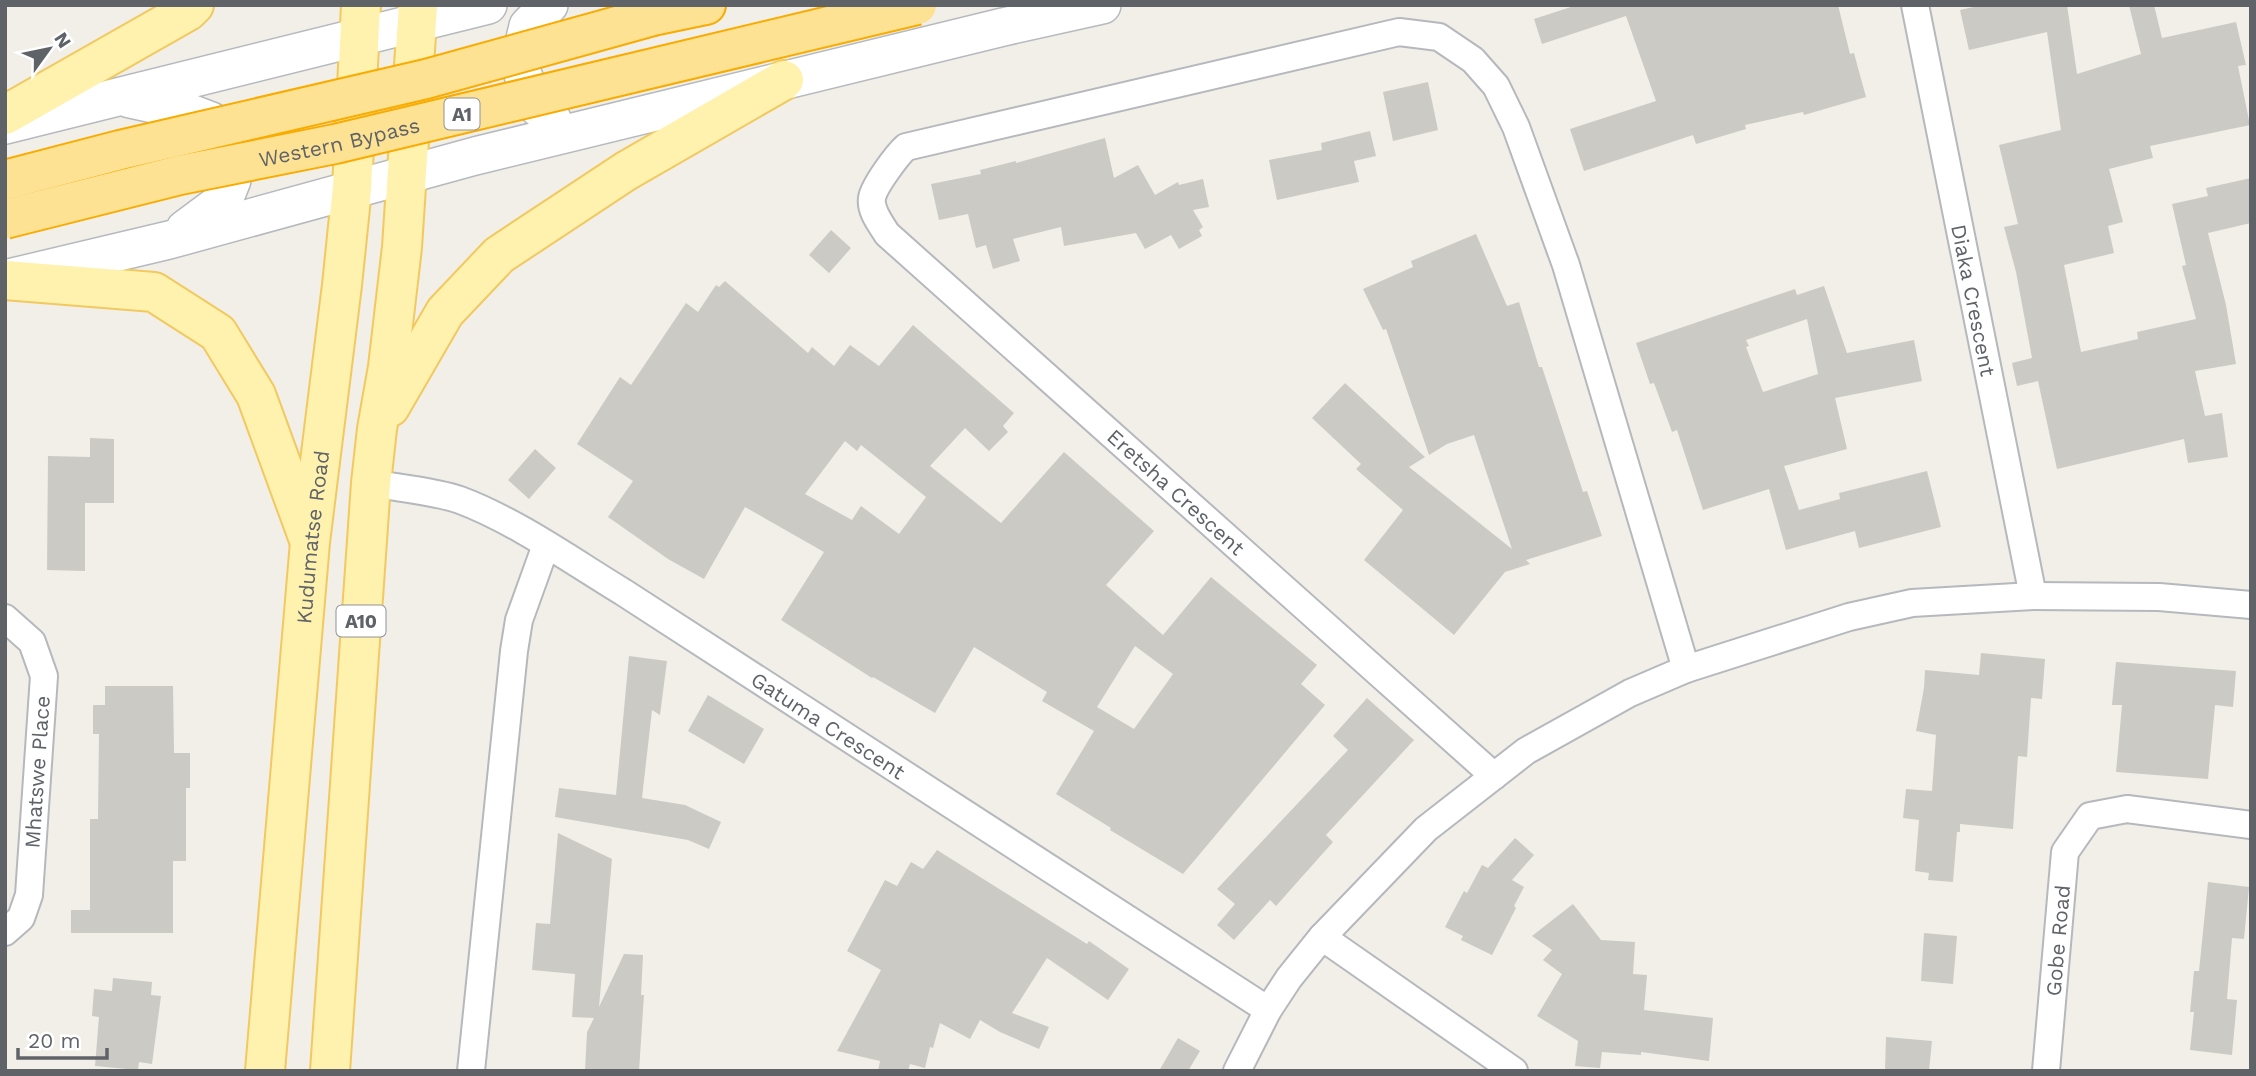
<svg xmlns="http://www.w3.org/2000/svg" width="2256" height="1076" font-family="'Work Sans',sans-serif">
<rect width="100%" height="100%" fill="#f1efe8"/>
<path fill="#cccac5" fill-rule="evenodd" d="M 1577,5 L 1838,5 L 1850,54 L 1854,53 L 1866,97 L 1804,115 L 1803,112 L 1745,125 L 1746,129 L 1696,144 L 1693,135 L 1584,171 L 1570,129 L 1656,101 L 1626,16 L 1542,44 L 1534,19 Z
M 1983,5 L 2067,5 L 2077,74 L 2141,54 L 2129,5 L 2154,5 L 2162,38 L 2236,22 L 2246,65 L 2238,66 L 2250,125 L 2150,146 L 2153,158 L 2109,169 L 2123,222 L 2108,226 L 2114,253 L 2064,265 L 2081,352 L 2138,339 L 2137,332 L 2196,319 L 2182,266 L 2186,265 L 2172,204 L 2208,196 L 2206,188 L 2251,178 L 2251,223 L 2208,233 L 2226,305 L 2236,364 L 2195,371 L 2205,416 L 2222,413 L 2228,457 L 2188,463 L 2184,439 L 2057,469 L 2038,381 L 2017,386 L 2012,363 L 2032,358 L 2016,272 L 2004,227 L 2018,224 L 1999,145 L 2061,130 L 2047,32 L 1969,50 L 1960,10 Z
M 1428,82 L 1438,130 L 1393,141 L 1383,92 Z
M 1370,131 L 1376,156 L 1354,161 L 1359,182 L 1277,200 L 1269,160 L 1322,150 L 1321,143 Z
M 1105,138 L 1114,178 L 1138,165 L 1155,195 L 1178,182 L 1179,185 L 1203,179 L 1209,207 L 1193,210 L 1203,227 L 1199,230 L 1202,236 L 1179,249 L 1171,235 L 1145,249 L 1136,233 L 1064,246 L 1061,227 L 1013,239 L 1020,261 L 993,269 L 986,245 L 976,248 L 968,214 L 939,220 L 931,184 L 981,174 L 980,170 L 1016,161 L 1016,163 Z
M 831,230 L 851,248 L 829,273 L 809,255 Z
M 1476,234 L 1507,306 L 1519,302 L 1539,367 L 1542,367 L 1583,492 L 1587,491 L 1602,536 L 1526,560 L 1530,564 L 1505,572 L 1454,635 L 1364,560 L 1403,510 L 1356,469 L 1361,464 L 1312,418 L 1345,383 L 1425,457 L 1409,467 L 1512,549 L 1474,435 L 1447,444 L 1429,455 L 1386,329 L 1383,330 L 1363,289 L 1413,267 L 1411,261 Z
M 725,281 L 808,353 L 812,347 L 834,366 L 850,345 L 879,366 L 913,325 L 1014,413 L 1003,426 L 1008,432 L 989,451 L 965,428 L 930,466 L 1001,523 L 1064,452 L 1154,531 L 1106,585 L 1163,635 L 1211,577 L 1317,665 L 1301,684 L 1325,705 L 1183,874 L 1110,830 L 1111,828 L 1056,794 L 1094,731 L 1042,701 L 1047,692 L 974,647 L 935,713 L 873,677 L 872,678 L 781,620 L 824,552 L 745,507 L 704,579 L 668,559 L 608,517 L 633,481 L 577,444 L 620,377 L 631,385 L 686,303 L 698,312 L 716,285 L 719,287 ZM 845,441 L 857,451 L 861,445 L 926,497 L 899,534 L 861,506 L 852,520 L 805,494 ZM 1135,646 L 1173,674 L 1134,729 L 1097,707 Z
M 1824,286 L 1847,353 L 1914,340 L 1922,381 L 1835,398 L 1847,449 L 1784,466 L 1799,510 L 1840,499 L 1839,493 L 1927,471 L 1941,527 L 1859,548 L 1855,531 L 1786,550 L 1769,489 L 1703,510 L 1677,430 L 1672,432 L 1654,383 L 1650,384 L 1636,343 L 1795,289 L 1797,295 ZM 1807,319 L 1818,374 L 1763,392 L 1746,347 L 1749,346 L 1746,340 Z
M 90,438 L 114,439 L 114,503 L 85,503 L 85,571 L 47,570 L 48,456 L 90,457 Z
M 535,449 L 556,468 L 529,499 L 508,480 Z
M 1981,653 L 2045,659 L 2042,699 L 2031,698 L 2027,757 L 2018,756 L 2013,829 L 1960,824 L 1960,832 L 1957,832 L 1953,882 L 1928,880 L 1929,873 L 1915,871 L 1919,820 L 1903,818 L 1906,789 L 1932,791 L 1936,735 L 1916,731 L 1924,688 L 1925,670 L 1979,675 Z
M 629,656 L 667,661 L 660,715 L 652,710 L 642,798 L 685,805 L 721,822 L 709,849 L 688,840 L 555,817 L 559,788 L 616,795 Z
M 2116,662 L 2236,671 L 2233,707 L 2215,705 L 2208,779 L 2116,772 L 2122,705 L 2112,705 Z
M 105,686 L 173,686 L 174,753 L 190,753 L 190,788 L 186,788 L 186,861 L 173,861 L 173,933 L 71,933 L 71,910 L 90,910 L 90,819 L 98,819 L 99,734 L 93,734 L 93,705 L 105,705 Z
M 708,695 L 764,729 L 744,764 L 688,731 Z
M 1367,698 L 1414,740 L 1326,835 L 1333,842 L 1276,906 L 1270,900 L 1234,940 L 1217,925 L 1235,904 L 1217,889 L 1348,750 L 1333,736 Z
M 558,833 L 612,859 L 599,1007 L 624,954 L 643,955 L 641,995 L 644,995 L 639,1071 L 585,1071 L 587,1032 L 594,1018 L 572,1017 L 575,974 L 532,970 L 536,923 L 550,924 Z
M 1515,838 L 1534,855 L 1512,880 L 1524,887 L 1514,906 L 1516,908 L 1492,955 L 1461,940 L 1463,936 L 1445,927 L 1464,891 L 1467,893 L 1482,865 L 1488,868 Z
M 937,850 L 1087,944 L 1089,941 L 1129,969 L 1108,1000 L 1047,958 L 1012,1013 L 1049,1027 L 1039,1049 L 1000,1032 L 980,1020 L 970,1039 L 940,1023 L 933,1048 L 930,1047 L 925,1068 L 910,1064 L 908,1071 L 878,1071 L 880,1061 L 837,1051 L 881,970 L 847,951 L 885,880 L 897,886 L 911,862 L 923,869 Z
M 2208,882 L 2249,887 L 2244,939 L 2232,938 L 2227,999 L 2237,1000 L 2232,1055 L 2190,1050 L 2194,1012 L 2190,1012 L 2194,971 L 2199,971 Z
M 1573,904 L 1601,940 L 1635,942 L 1633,974 L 1647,975 L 1644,1010 L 1713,1018 L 1709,1061 L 1641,1052 L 1641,1055 L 1602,1052 L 1600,1068 L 1575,1066 L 1578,1041 L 1537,1016 L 1562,974 L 1543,960 L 1552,950 L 1532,936 Z
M 1924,933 L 1957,936 L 1953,984 L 1921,981 Z
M 113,978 L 152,982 L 151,995 L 161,996 L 152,1064 L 139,1062 L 138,1070 L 95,1066 L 99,1017 L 92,1016 L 94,989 L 112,991 Z
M 1886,1037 L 1932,1041 L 1929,1071 L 1885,1071 Z
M 1178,1038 L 1200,1051 L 1188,1071 L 1159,1071 Z"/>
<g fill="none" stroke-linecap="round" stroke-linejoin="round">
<g stroke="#b5b8bc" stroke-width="30">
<g id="street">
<path id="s1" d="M 1915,5 L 2033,596"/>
<path id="s2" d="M 371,483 C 398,488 435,491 460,500 C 516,521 572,561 623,592 L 1268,1010"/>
<path d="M 5,618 L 32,642 L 44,676 L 29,895 L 21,918 L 5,932"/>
<path d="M 1494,776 L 887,234 C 881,224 870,211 872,198 C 874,186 897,155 906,147 L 1399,32 L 1439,37 L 1473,60 L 1496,86 L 1516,127 L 1566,265 L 1686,669"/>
<path d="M 1322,937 L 1514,1071"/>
<path d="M 471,1071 L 514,651 L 519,620 L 546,545"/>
<path d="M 1237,1071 L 1268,1010 L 1289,978 L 1322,937 L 1426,829 L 1526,751 L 1630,693 L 1686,669 L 1849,617 L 1912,603 L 2033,596 L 2159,597 L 2251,605"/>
<path id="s3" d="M 2046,1071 L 2065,852 L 2090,816 L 2127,809 L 2251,825"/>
</g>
</g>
<g stroke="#b6babf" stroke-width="40">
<path id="secondary" d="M 549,5 L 528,26 L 519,64 L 534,104 L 552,119
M 130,99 L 185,111 L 211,121 L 228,151 L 232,180 L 224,200 L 185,229
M 5,125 L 488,5
M 13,277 L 169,240 L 475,156 L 1003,27 L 1102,5"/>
</g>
<g stroke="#f2c960" stroke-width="42">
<g id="primary">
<path d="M 5,115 L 188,11 L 194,5"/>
<path d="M 5,280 L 154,292 L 218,333 L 256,395 L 308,537"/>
<path d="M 390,407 L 445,312 L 499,255 L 626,171 L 784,80"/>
<path id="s4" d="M 265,1071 L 310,542 L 342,285 L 352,188 L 361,5"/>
<path d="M 330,1071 L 371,483 L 377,429 L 388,367 L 402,247 L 418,5"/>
</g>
</g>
<g stroke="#f9ab00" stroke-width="42">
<path id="highway" d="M 653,16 L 706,5"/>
</g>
<use href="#street" stroke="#fff" stroke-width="26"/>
<use href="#secondary" stroke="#fff" stroke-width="37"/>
<use href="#primary" stroke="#fff2af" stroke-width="38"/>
<use href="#highway" stroke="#fde293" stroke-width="38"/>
<g stroke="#f9ab00" stroke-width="42" stroke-linecap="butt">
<g id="highway-bridge">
<path d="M 5,180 L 120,150 L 426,79 L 653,16"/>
<path id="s5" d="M 5,219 L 180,175 L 335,144 L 917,5"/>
</g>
</g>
<use href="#highway-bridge" stroke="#fde293" stroke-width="38"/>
</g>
<g text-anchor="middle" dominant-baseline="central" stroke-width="6" stroke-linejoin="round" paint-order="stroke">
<g fill="#fff" stroke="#8f9295" stroke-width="2">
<rect x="444.5" y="98.5" width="35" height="31" rx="5"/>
<rect x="336.5" y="605.5" width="49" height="31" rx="5"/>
</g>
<g font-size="19" font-weight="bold" fill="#5f6368">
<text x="462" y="114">A1</text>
<text x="361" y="621">A10</text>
</g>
<g font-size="21" fill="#5f6368" stroke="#fff">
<text stroke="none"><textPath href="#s5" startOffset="343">Western Bypass</textPath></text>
<text stroke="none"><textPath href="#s1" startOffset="301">Diaka Crescent</textPath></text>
<text transform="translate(1176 492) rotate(42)">Eretsha Crescent</text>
<text stroke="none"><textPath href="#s4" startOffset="536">Kudumatse Road</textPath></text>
<text stroke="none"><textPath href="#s2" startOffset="523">Gatuma Crescent</textPath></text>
<text transform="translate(37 772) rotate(-86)">Mhatswe Place</text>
<text stroke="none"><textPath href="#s3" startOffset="131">Gobe Road</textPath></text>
</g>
</g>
<rect width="2256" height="1076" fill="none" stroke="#5f6368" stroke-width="14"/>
<g transform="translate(49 49) rotate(57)" stroke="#ffffff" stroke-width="5" paint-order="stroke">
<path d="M0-5L12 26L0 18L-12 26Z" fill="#5f6368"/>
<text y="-10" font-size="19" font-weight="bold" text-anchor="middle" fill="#5f6368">N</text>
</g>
<path d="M18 1048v10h89v-10" fill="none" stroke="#5f6368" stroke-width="3.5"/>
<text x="28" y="1048" font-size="21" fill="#5f6368" stroke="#ffffff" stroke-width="5" paint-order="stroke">20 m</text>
</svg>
